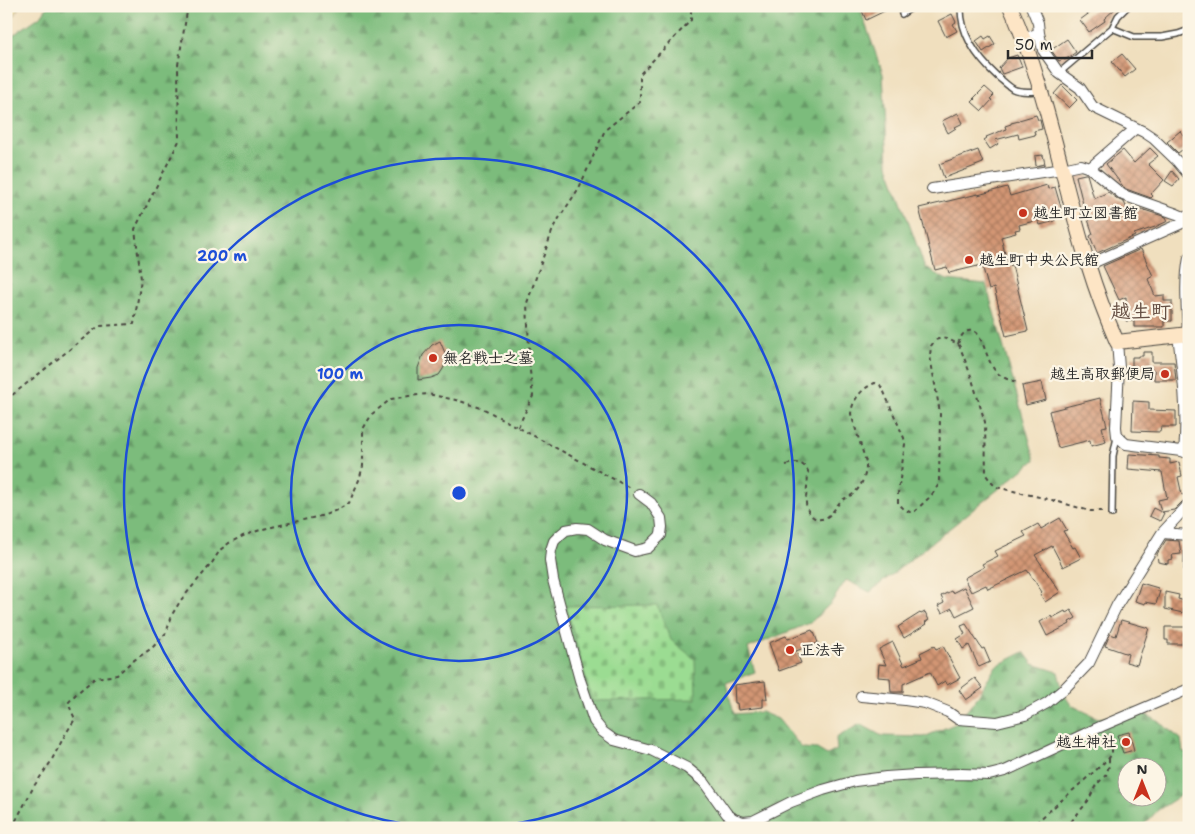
<svg xmlns="http://www.w3.org/2000/svg" width="1195" height="834" font-family="'Shantell Sans','Klee One',sans-serif">
<defs>
<pattern id="forest-firs" width="22" height="20" patternUnits="userSpaceOnUse" patternTransform="scale(1.25)"><rect width="22" height="20" fill="#7cbc7c"/><path d="M5 1l3.5 6h-7zM16 11l3.5 6h-7z" fill="#696"/></pattern>
<pattern id="sand-dots" width="8" height="8" patternUnits="userSpaceOnUse" patternTransform="scale(1.25)"><rect width="8" height="8" fill="#eeda9e"/><path d="M2 2h.1M6 6h.1" fill="none" stroke="#cb8" stroke-width="1.8" stroke-linecap="round"/></pattern>
<pattern id="cemetery-stones" width="16" height="16" patternUnits="userSpaceOnUse" patternTransform="scale(1.25)"><rect width="16" height="16" fill="#9bdc92"/><path d="M2 7V4a2 2 0 0 1 4 0v3zM10 15v-3a2 2 0 0 1 4 0v3z" fill="#86bd7e"/></pattern>
<pattern id="building-cross-hatch" width="8" height="8" patternUnits="userSpaceOnUse" patternTransform="scale(1.25)"><rect width="8" height="8" fill="#d39674"/><path d="M0 0l8 8M0 8l8-8" fill="none" stroke="#ab7b5f"/></pattern>
</defs>
<rect width="100%" height="100%" fill="#fcf5e5"/>
<filter id="ink" filterUnits="userSpaceOnUse"><feTurbulence type="fractalNoise" baseFrequency=".02" numOctaves="2"/><feDisplacementMap in="SourceGraphic" scale="10" xChannelSelector="R" yChannelSelector="G"/><feConvolveMatrix kernelMatrix="1 2 1 2 8 2 1 2 1" color-interpolation-filters="sRGB"/></filter>
<filter id="wash" filterUnits="userSpaceOnUse"><feTurbulence type="fractalNoise" baseFrequency=".0096" numOctaves="4" result="noise"/><feDisplacementMap in="SourceGraphic" scale="20" xChannelSelector="R" yChannelSelector="G"/><feGaussianBlur stdDeviation="1.12" result="paint"/><feColorMatrix in="noise" values="0 0 0 0 0 0 0 0 0 0 0 0 0 0 0 0 0 1.4 0 .05"/><feComposite in="paint" operator="in"/></filter>
<g filter="url(#wash)">
<rect width="100%" height="100%" fill="#f0dfbe"/>
<path fill="url(#forest-firs)" stroke="#547454" fill-rule="evenodd" d="M 48,6 L 859,6 L 883,74 L 888,165 L 925,268 L 947,280 L 986,284 L 1035,460 L 870,592 L 846,580 L 831,603 L 810,623 L 748,648 L 755,672 L 726,683 L 734,714 L 761,712 L 778,719 L 802,748 L 817,749 L 827,755 L 837,750 L 836,738 L 860,724 L 882,736 L 924,737 L 957,723 L 976,699 L 996,666 L 1024,652 L 1033,664 L 1058,672 L 1063,693 L 1071,705 L 1098,718 L 1116,716 L 1134,708 L 1156,720 L 1181,739 L 1183,752 L 1189,752 L 1189,790 L 1158,810 L 1141,828 L 6,828 L 6,40 L 42,15 ZM 1128,766 L 1158,766 L 1158,796 L 1128,796 Z"/>
<path fill="url(#sand-dots)" stroke="#8c8264" d="M 6,6 L 19,6 C 17,12 12,21 6,22 Z"/>
<path fill="url(#cemetery-stones)" stroke="#63845e" d="M 657,605 L 671,640 L 695,659 L 696,699 L 592,701 L 566,606 Z"/>
<g id="blocks">
<path fill="url(#building-cross-hatch)" d="M 860,6 L 895,6 L 866,20 Z
M 1099,6 L 1118,6 L 1104,19 L 1105,21 L 1089,32 L 1080,20 Z
M 952,14 L 956,22 L 953,24 L 957,31 L 946,37 L 938,21 Z
M 983,36 L 985,39 L 990,36 L 995,44 L 983,52 L 976,41 Z
M 1067,39 L 1076,52 L 1065,60 L 1063,59 L 1059,61 L 1051,50 Z
M 1122,54 L 1135,69 L 1125,77 L 1112,62 Z
M 1017,55 L 1022,67 L 1002,74 L 999,68 L 1008,58 Z
M 1062,85 L 1077,100 L 1069,108 L 1054,94 Z
M 985,87 L 994,95 L 990,99 L 992,100 L 982,111 L 972,102 L 975,99 L 974,98 Z
M 958,113 L 963,123 L 955,127 L 956,128 L 948,133 L 942,121 Z
M 1036,115 L 1038,120 L 1040,120 L 1042,129 L 1034,131 L 1035,135 L 1019,139 L 1018,134 L 995,140 L 998,144 L 990,149 L 984,140 L 987,138 L 986,137 L 1006,129 L 1005,126 L 1011,124 L 1011,123 L 1019,121 L 1019,120 Z
M 1180,131 L 1189,142 L 1189,159 L 1182,150 L 1178,153 L 1167,142 Z
M 1150,148 L 1158,156 L 1148,164 L 1164,180 L 1151,194 L 1153,196 L 1151,198 L 1126,189 L 1122,185 L 1106,164 L 1123,150 L 1134,163 Z
M 978,150 L 983,163 L 944,178 L 939,164 Z
M 1043,155 L 1045,164 L 1036,166 L 1035,156 Z
M 1172,171 L 1179,179 L 1173,186 L 1165,181 Z
M 1085,174 L 1087,174 L 1094,199 L 1108,192 L 1119,200 L 1124,202 L 1129,213 L 1141,209 L 1166,217 L 1168,221 L 1155,227 L 1134,234 L 1135,236 L 1097,253 L 1090,236 L 1093,234 L 1084,208 L 1076,176 Z
M 1047,185 L 1048,189 L 1055,187 L 1062,211 L 1053,214 L 1055,221 L 1040,225 L 1038,220 L 1019,225 L 1020,229 L 1015,230 L 1016,233 L 1001,237 L 1008,266 L 1012,265 L 1028,331 L 1006,336 L 994,288 L 989,290 L 982,265 L 949,273 L 947,267 L 935,270 L 919,208 L 978,194 L 978,195 L 1007,187 L 1010,196 Z
M 1141,249 L 1153,276 L 1148,279 L 1155,296 L 1164,295 L 1164,301 L 1172,301 L 1172,321 L 1164,321 L 1164,327 L 1134,327 L 1134,321 L 1126,321 L 1126,297 L 1119,300 L 1103,266 Z
M 440,341 L 445,353 L 446,362 L 443,369 L 439,375 L 431,378 L 418,380 L 418,368 L 423,355 L 432,345 Z
M 1143,352 L 1152,352 L 1152,362 L 1174,362 L 1176,380 L 1154,380 L 1154,370 L 1132,370 L 1132,357 L 1138,357 L 1138,356 L 1143,356 Z
M 1042,382 L 1046,400 L 1026,405 L 1022,386 Z
M 1100,398 L 1107,426 L 1102,427 L 1106,442 L 1091,446 L 1090,440 L 1058,448 L 1049,411 Z
M 1133,401 L 1149,402 L 1149,410 L 1176,411 L 1176,427 L 1161,427 L 1160,432 L 1132,431 Z
M 1129,454 L 1159,456 L 1159,458 L 1170,459 L 1170,464 L 1179,462 L 1182,476 L 1178,477 L 1182,495 L 1185,494 L 1186,498 L 1174,510 L 1162,512 L 1164,513 L 1160,521 L 1149,516 L 1153,508 L 1161,512 L 1158,500 L 1167,498 L 1162,472 L 1128,469 Z
M 1060,518 L 1067,530 L 1063,531 L 1073,548 L 1075,547 L 1081,558 L 1063,567 L 1052,546 L 1035,555 L 1060,592 L 1045,602 L 1040,594 L 1042,592 L 1027,570 L 988,589 L 986,585 L 971,592 L 964,578 L 984,567 L 982,564 L 998,556 L 995,551 L 1026,536 L 1023,532 L 1038,524 L 1041,529 Z
M 1166,540 L 1179,541 L 1181,554 L 1172,555 L 1173,559 L 1168,560 L 1168,564 L 1158,562 L 1157,554 Z
M 1141,583 L 1158,588 L 1157,591 L 1160,591 L 1156,604 L 1145,602 L 1145,604 L 1135,601 Z
M 964,587 L 974,607 L 956,616 L 952,608 L 942,613 L 938,606 L 944,603 L 941,596 L 951,591 L 952,593 Z
M 1165,592 L 1179,595 L 1178,599 L 1185,601 L 1183,613 L 1165,609 Z
M 1071,610 L 1076,618 L 1069,622 L 1070,624 L 1047,636 L 1040,622 L 1051,616 L 1052,618 L 1065,611 L 1066,613 Z
M 925,612 L 929,620 L 925,622 L 927,624 L 904,638 L 898,627 L 920,613 L 921,614 Z
M 1121,620 L 1149,628 L 1137,665 L 1126,662 L 1128,654 L 1105,646 L 1110,634 L 1116,636 Z
M 966,624 L 982,649 L 984,648 L 990,662 L 979,667 L 969,645 L 963,649 L 957,639 L 965,634 L 961,626 Z
M 1165,627 L 1186,627 L 1186,641 L 1183,641 L 1183,644 L 1168,644 L 1168,640 L 1165,640 Z
M 812,630 L 813,632 L 814,632 L 818,643 L 796,651 L 801,663 L 779,671 L 769,643 L 786,636 L 788,639 Z
M 893,642 L 904,666 L 922,658 L 920,653 L 934,646 L 936,649 L 943,646 L 960,678 L 947,685 L 945,681 L 937,686 L 930,672 L 903,684 L 903,692 L 891,692 L 890,678 L 878,677 L 879,664 L 886,665 L 879,649 Z
M 975,678 L 983,688 L 966,700 L 959,690 Z
M 765,681 L 767,699 L 763,699 L 763,707 L 738,710 L 737,703 L 735,703 L 734,685 Z
M 1129,732 L 1134,750 L 1123,753 L 1117,735 Z"/>
</g>
</g>
<g filter="url(#ink)">
<use href="#blocks" fill-opacity="0" stroke="#494641" stroke-width="1"/>
<g fill="none" stroke-linecap="round" stroke-linejoin="round">
<g stroke="#494641" stroke-width="8">
<path id="lane" d="M 961,6 C 960,35 977,58 998,77 C 1003,81 1008,86 1013,89 C 1021,93 1032,91 1040,91
M 902,14 L 914,6
M 1112,28 L 1134,37 L 1162,37 L 1178,34 L 1189,30
M 1059,73 L 1112,28 L 1118,16 L 1128,6
M 1112,514 L 1113,456 L 1117,437
M 1188,535 L 1187,578 L 1189,585"/>
</g>
<g stroke="#494641" stroke-width="12">
<path id="street" d="M 1031,6 L 1038,23 L 1039,33
M 1024,39 L 1039,33 L 1043,50 L 1059,73 L 1080,88 L 1093,107 L 1144,132 L 1153,138 L 1177,161 L 1189,175
M 1090,168 L 1136,128
M 932,189 L 1062,169 L 1081,165 L 1090,168 L 1123,195 L 1177,214 L 1189,219
M 1088,265 L 1189,220
M 1188,334 C 1187,309 1184,283 1189,258
M 1178,335 C 1183,374 1188,414 1184,452
M 1117,342 L 1119,368 L 1116,427 L 1117,436 L 1126,444 L 1189,452
M 639,494 L 651,503 L 661,518 L 662,527 L 661,535 L 648,548 L 635,551 L 605,540 L 588,529 L 577,528 L 566,530 L 560,535 L 554,541 L 551,550 L 550,560 L 553,580 L 580,680 L 594,721 L 603,732 L 614,740 L 651,750 L 687,768 L 704,782 L 727,814 L 734,819 L 743,822 L 753,821 L 791,802 L 823,790 L 855,781 L 886,777 L 916,775 L 962,774 L 989,775 L 1005,771 L 1102,726 L 1189,689
M 1162,533 L 1189,535
M 861,696 L 905,700 L 925,703 L 948,712 L 958,719 L 997,722 L 1025,715 L 1047,703 L 1065,688 L 1089,663 L 1117,605 L 1162,533 L 1189,504"/>
</g>
<g stroke="#494641" stroke-width="16">
<path id="secondary" d="M 1010,6 C 1047,88 1061,178 1088,264 C 1096,290 1106,317 1117,342 L 1189,334"/>
</g>
<path stroke="#494641" stroke-width="2" stroke-dasharray="4 4" stroke-linecap="butt" d="M 958,344 C 961,334 967,327 977,333 C 992,357 986,377 1019,382
M 6,400 L 99,326 L 134,324 L 141,279 L 135,229 L 179,141 L 178,65 L 188,6
M 518,427 L 533,396 L 530,371 L 527,303 L 554,226 L 579,188 L 605,130 L 640,102 L 640,74 L 691,20 L 691,6
M 786,465 C 796,462 802,461 808,471 C 808,481 806,492 806,502 C 806,513 815,524 827,517 C 832,514 836,507 840,502 C 844,498 849,497 853,494 C 862,487 867,473 866,462 L 851,414 C 852,400 862,388 875,383 L 880,385 L 884,392 L 904,438 L 905,444 L 898,493 L 898,503 L 905,510 L 910,512 L 914,512 L 931,496 L 939,484 L 940,413 L 930,356 L 931,346 L 935,340 L 942,338 L 950,340 L 958,344 L 960,347 L 971,376 L 985,422 L 986,475 L 992,483 L 996,487 L 1052,500 L 1090,511 L 1105,511
M 12,828 L 34,786 L 50,763 L 65,735 L 75,719 L 68,703 L 76,694 L 95,678 L 117,675 L 130,663 L 152,648 L 166,633 L 173,613 L 181,600 L 212,563 L 220,550 L 229,543 L 243,536 L 263,529 L 325,515 L 339,509 L 349,503 L 359,480 L 363,466 L 363,429 L 372,414 L 391,399 L 409,396 L 428,394 L 460,401 L 484,409 L 630,488
M 1030,828 L 1096,770 L 1109,758 L 1112,753 L 1112,748 L 1106,735
M 1066,828 L 1088,801 L 1096,785 L 1106,775 L 1109,766 L 1109,758"/>
<use href="#lane" stroke="#fff" stroke-width="5"/>
<use href="#street" stroke="#fff" stroke-width="10"/>
<use href="#secondary" stroke="#fde5c5" stroke-width="14"/>
</g>
</g>
<g fill="none" stroke="#1d4ed8" stroke-width="2.5">
<circle cx="459" cy="493" r="168"/>
<path d="M444 828A335 335 0 1 1 474 828"/>
</g>
<g fill="#c8321e" stroke="#fcf5e5" stroke-width="2">
<circle cx="1023" cy="213" r="5"/>
<circle cx="969" cy="260" r="5"/>
<circle cx="433" cy="358" r="5"/>
<circle cx="1165" cy="374" r="5"/>
<circle cx="790" cy="650" r="5"/>
<circle cx="1126" cy="742" r="5"/>
</g>
<g text-anchor="middle" dominant-baseline="central" stroke-width="4.5" stroke-linejoin="round" paint-order="stroke">
<g font-size="15" font-weight="bold" fill="#2b2b2b" stroke="#fcf5e5" text-anchor="start">
<text x="1033" y="213">越生町立図書館</text>
<text x="979" y="260">越生町中央公民館</text>
<text x="443" y="358">無名戦士之墓</text>
<text x="1155" y="374" text-anchor="end">越生高取郵便局</text>
<text x="800" y="650">正法寺</text>
<text x="1116" y="742" text-anchor="end">越生神社</text>
</g>
<g font-size="20" font-weight="bold" fill="#665045" stroke="#fcf5e5">
<text x="1141" y="311">越生町</text>
</g>
</g>
<circle cx="459" cy="493" r="8" fill="#1d4ed8" stroke="#fcf5e5" stroke-width="2.5"/>
<g font-size="15" text-anchor="middle" font-weight="bold" fill="#1d4ed8" stroke="#fcf5e5" stroke-width="4.5" stroke-linejoin="round" paint-order="stroke">
<text x="222" y="261">200 m</text>
<text x="340" y="379">100 m</text>
</g>
<rect width="1195" height="834" fill="none" stroke="#fcf5e5" stroke-width="25"/>
<g transform="translate(1142 782)"><circle r="24" fill="#fcf5e5" stroke="#a8a49b"/>
<path d="M0-4L9 19L0 12L-9 19Z" fill="#c8321e"/>
<text y="-8" font-size="14" font-weight="bold" text-anchor="middle" fill="#2b2b2b">N</text>
</g>
<path d="M1008 50v8h84v-8" fill="none" stroke="#2b2b2b" stroke-width="2.5"/>
<text x="1015" y="50" font-size="15" fill="#2b2b2b" stroke="#fcf5e5" stroke-width="4" paint-order="stroke">50 m</text>
</svg>
